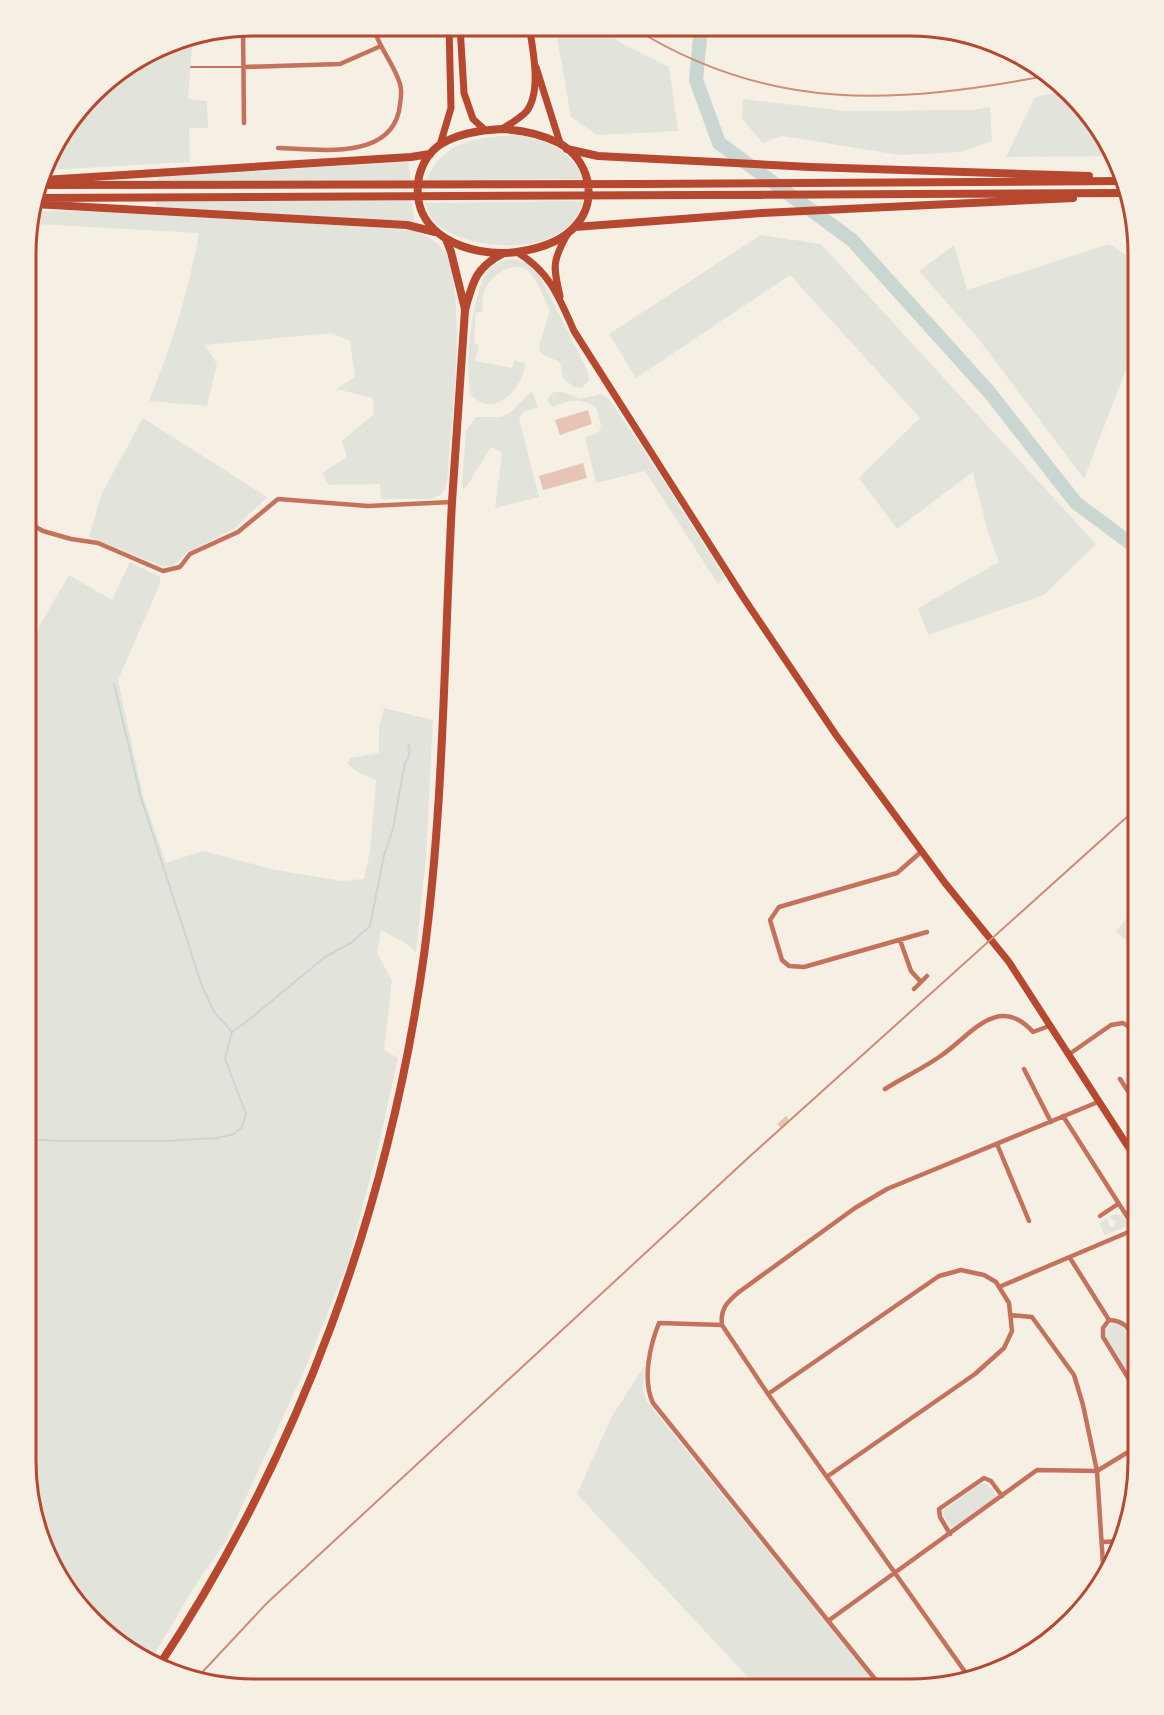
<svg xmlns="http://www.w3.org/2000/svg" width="1164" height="1715" font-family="'Noto Serif',serif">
<rect width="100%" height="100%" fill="#f6efe4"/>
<path fill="#e2e4dc" d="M 555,26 L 601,27 L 621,43 L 669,67 L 678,131 L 597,135 L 571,117 Z
M 193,36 L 188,99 L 207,101 L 208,128 L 189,128 L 190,162 L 46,170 L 56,140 L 104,82 L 180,38 Z
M 1064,91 L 1116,156 L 1006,157 L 1035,97 Z
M 743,99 L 846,111 L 971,110 L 990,107 L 992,141 L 961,152 L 901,155 L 781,136 L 763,143 L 742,119 Z
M 517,135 C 547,141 571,149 583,179 L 426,181 C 442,140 478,137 517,135 Z
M 408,162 L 411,181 L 158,181 L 157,177 Z
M 411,200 L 415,222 L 156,207 L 156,202 Z
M 583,201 C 571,251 499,252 460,237 C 450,233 440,229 433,220 C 429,216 427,208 425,203 Z
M 32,211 L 136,212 L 410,230 C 422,232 441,243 447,255 C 452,264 453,276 454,286 C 462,351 451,418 447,483 L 442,494 L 431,499 L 381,499 L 380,484 L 329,485 L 322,473 L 347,457 L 342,441 L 374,414 L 373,398 L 336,389 L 355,377 L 350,341 L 332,333 L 205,345 L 217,364 L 207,406 L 149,401 C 172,344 188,294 199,233 L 36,224 L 28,225 Z
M 761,235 L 821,244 L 1096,544 L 1044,595 L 928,635 L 918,608 L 999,562 L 988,533 L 973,472 L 897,529 L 859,478 L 920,418 L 790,275 L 636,378 L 609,334 Z
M 1109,244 L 1138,263 L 1138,338 L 1084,479 L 977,337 L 919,271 L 954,245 L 967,290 Z
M 513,259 L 526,262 L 538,272 L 587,370 L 589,380 L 582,388 L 574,387 L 563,378 C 561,355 555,363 541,353 L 539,347 L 550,310 C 545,301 535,275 527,270 C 521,266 515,266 509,268 C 490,276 479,291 483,312 L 476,312 L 474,343 L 479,345 L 475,361 L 512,368 L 514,360 L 525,363 C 525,385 496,420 472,396 C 462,376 473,288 488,270 C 494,263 504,260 513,259 Z
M 532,391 L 538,407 L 523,412 L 519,418 L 539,497 L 495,508 L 502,453 L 491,447 L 465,489 L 462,487 L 466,431 L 476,417 L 500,417 L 510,413 Z
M 557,392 L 564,392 L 580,399 L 601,394 L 609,399 L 643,449 L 725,578 L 718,584 L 645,471 L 596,483 L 585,437 L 599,432 L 601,424 L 596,408 C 583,397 567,400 552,407 L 547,400 L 552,393 Z
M 143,418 L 267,497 L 234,529 L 186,553 L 173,566 L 162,566 L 89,537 L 102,493 Z
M 130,562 L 160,577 L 160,584 L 118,680 L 143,796 L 166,863 L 203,851 L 271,869 L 341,881 L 364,879 L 370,851 L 376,780 L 356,771 L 347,763 L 351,758 L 379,753 L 379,729 L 384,708 L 433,720 L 426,856 L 416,953 L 407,944 L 381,930 L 377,953 L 392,980 L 384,1050 L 398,1058 L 377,1153 L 347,1265 L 305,1369 L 226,1541 L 194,1587 L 150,1662 L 115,1642 L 49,1562 L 26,1461 L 26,1015 L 37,1011 L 37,1001 L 26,959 L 27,647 L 69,575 L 112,600 Z
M 1138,904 L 1138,952 L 1116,931 Z
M 1115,1214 L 1122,1215 L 1126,1221 L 1131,1218 L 1134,1223 L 1105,1235 L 1099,1223 L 1107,1218 L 1110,1227 L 1114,1227 L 1116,1221 L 1112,1220 L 1110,1216 Z
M 1118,1323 L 1122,1326 L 1138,1352 L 1138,1382 L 1131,1379 L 1106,1338 L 1107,1327 L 1112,1324 Z
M 645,1365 L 643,1391 L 647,1402 L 880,1689 L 759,1689 L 577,1494 L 611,1418 Z
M 985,1483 L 994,1491 L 995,1498 L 954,1527 L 950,1526 L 943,1515 L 944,1510 L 980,1484 Z"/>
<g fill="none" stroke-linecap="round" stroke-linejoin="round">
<path stroke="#c9d6d2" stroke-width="2" d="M 232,1032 L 245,1023 L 325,957 L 351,943 L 370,926 L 384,855 L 393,829 L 405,762 L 408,759 L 410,750 L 408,747 L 410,744
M 26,1139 L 61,1141 L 166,1141 L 216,1138 L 234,1134 L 242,1127 L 246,1114 L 225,1059 L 232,1032 L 214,1012 L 202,986 L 141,798 L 114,684"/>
<path stroke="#c9d6d2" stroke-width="14" d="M 701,27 L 696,80 L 719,143 L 852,240 L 990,393 L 1076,503 L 1138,549"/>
</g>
<path fill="#e6c5b7" d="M 588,410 L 592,424 L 560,435 L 555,420 Z
M 583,463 L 587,478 L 543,490 L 539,476 Z
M 786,1116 L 789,1120 L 781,1128 L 777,1124 Z"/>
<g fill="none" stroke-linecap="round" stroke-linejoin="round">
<path stroke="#c5725c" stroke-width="2" d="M 191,67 L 244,67"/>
<path stroke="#c5725c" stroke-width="4.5" d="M 243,27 L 244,123
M 244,67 L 340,64 L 381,46
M 278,148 C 316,149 388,161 399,111 C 400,102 403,93 400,84 C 394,63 378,47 373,26
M 27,522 L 43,531 L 71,539 L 98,543 L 163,571 L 180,567 L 190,554 L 238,532 L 278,499 L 368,506 L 452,502
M 922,851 L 897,873 L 779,907 L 770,920 L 782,960 L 789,966 L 804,967 L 927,932
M 900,940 L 911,971 L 921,982
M 914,989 L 927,976
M 1068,1055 L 1111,1025 L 1123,1023 L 1138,1033
M 1024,1069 L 1051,1122
M 1120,1079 L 1137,1105
M 885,1089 C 904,1077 924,1068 942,1055 C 971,1035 998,993 1033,1032 L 1049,1026
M 1130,1092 L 1138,1087
M 1063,1116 L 1128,1218
M 997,1144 L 1029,1221
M 1100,1216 L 1118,1204
M 1070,1258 L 1109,1320 C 1128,1321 1129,1331 1138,1346
M 999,1287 L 1138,1228
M 1010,1315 L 1032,1317 L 1074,1375 L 1083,1405 L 1097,1471 L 1104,1580
M 1109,1320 L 1103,1328 L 1103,1337 L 1130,1381 L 1138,1384
M 722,1325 L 659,1323 C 650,1345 642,1380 653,1403 L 883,1689
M 768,1394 L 939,1276 L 961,1270 L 984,1275 L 996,1282 L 1009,1303 L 1012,1331 L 1004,1348 L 975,1374 L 828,1476
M 1097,1471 L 1138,1446
M 950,1534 L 940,1517 L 939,1509 L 984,1478 L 991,1481 L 1002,1496
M 1102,1542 L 1123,1541
M 828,1621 L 1037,1470 L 1097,1471
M 968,1676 L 768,1394 L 722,1325 C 720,1309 727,1302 739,1292 L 855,1208 L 887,1189 L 1098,1102"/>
<path stroke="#b5482f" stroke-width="7" d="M 460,26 L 464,93 L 473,119 L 485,130
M 536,67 L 560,143
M 502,129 C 510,124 519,119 526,112 C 542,93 533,49 529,26
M 440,145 L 451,108 L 449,26
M 517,252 C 550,272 559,297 574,331 L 743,597 L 836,735 L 945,883 L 1009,962 L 1138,1162
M 560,296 C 553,266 552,261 568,233"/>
<path stroke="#b5482f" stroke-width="8" d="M 502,129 C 522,130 541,134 559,143 C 588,159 599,198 577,224 C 563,242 538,249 517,252 C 469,258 408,235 419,177 C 422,164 429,152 441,144 C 459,133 481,130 502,129 Z
M 567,149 L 598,156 L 810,167 L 1089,176
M 43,180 L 411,157 L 430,154
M 41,185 L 641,184 L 1121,181
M 36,198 L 1124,193
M 34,204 L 407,225 L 435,232
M 575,227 L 762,213 L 1073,198
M 446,239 L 451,252 L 465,309
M 158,1667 C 300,1454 389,1208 424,955 C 444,805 444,652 452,502 C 456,438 461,374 465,310 C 473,281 476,267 504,253"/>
<path stroke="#cf8b77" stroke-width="2" d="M 632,27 C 770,114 897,104 1051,75
M 195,1680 L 267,1603 L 748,1158 L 1138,807"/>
</g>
<path d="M0 0H1164V1715H0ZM254 36H910A218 218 0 0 1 1128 254V1461A218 218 0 0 1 910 1679H254A218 218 0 0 1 36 1461V254A218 218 0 0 1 254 36Z" fill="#f6efe4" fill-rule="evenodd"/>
<path fill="none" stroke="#b5482f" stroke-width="3" d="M254 36H910A218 218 0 0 1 1128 254V1461A218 218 0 0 1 910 1679H254A218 218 0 0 1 36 1461V254A218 218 0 0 1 254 36Z"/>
</svg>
